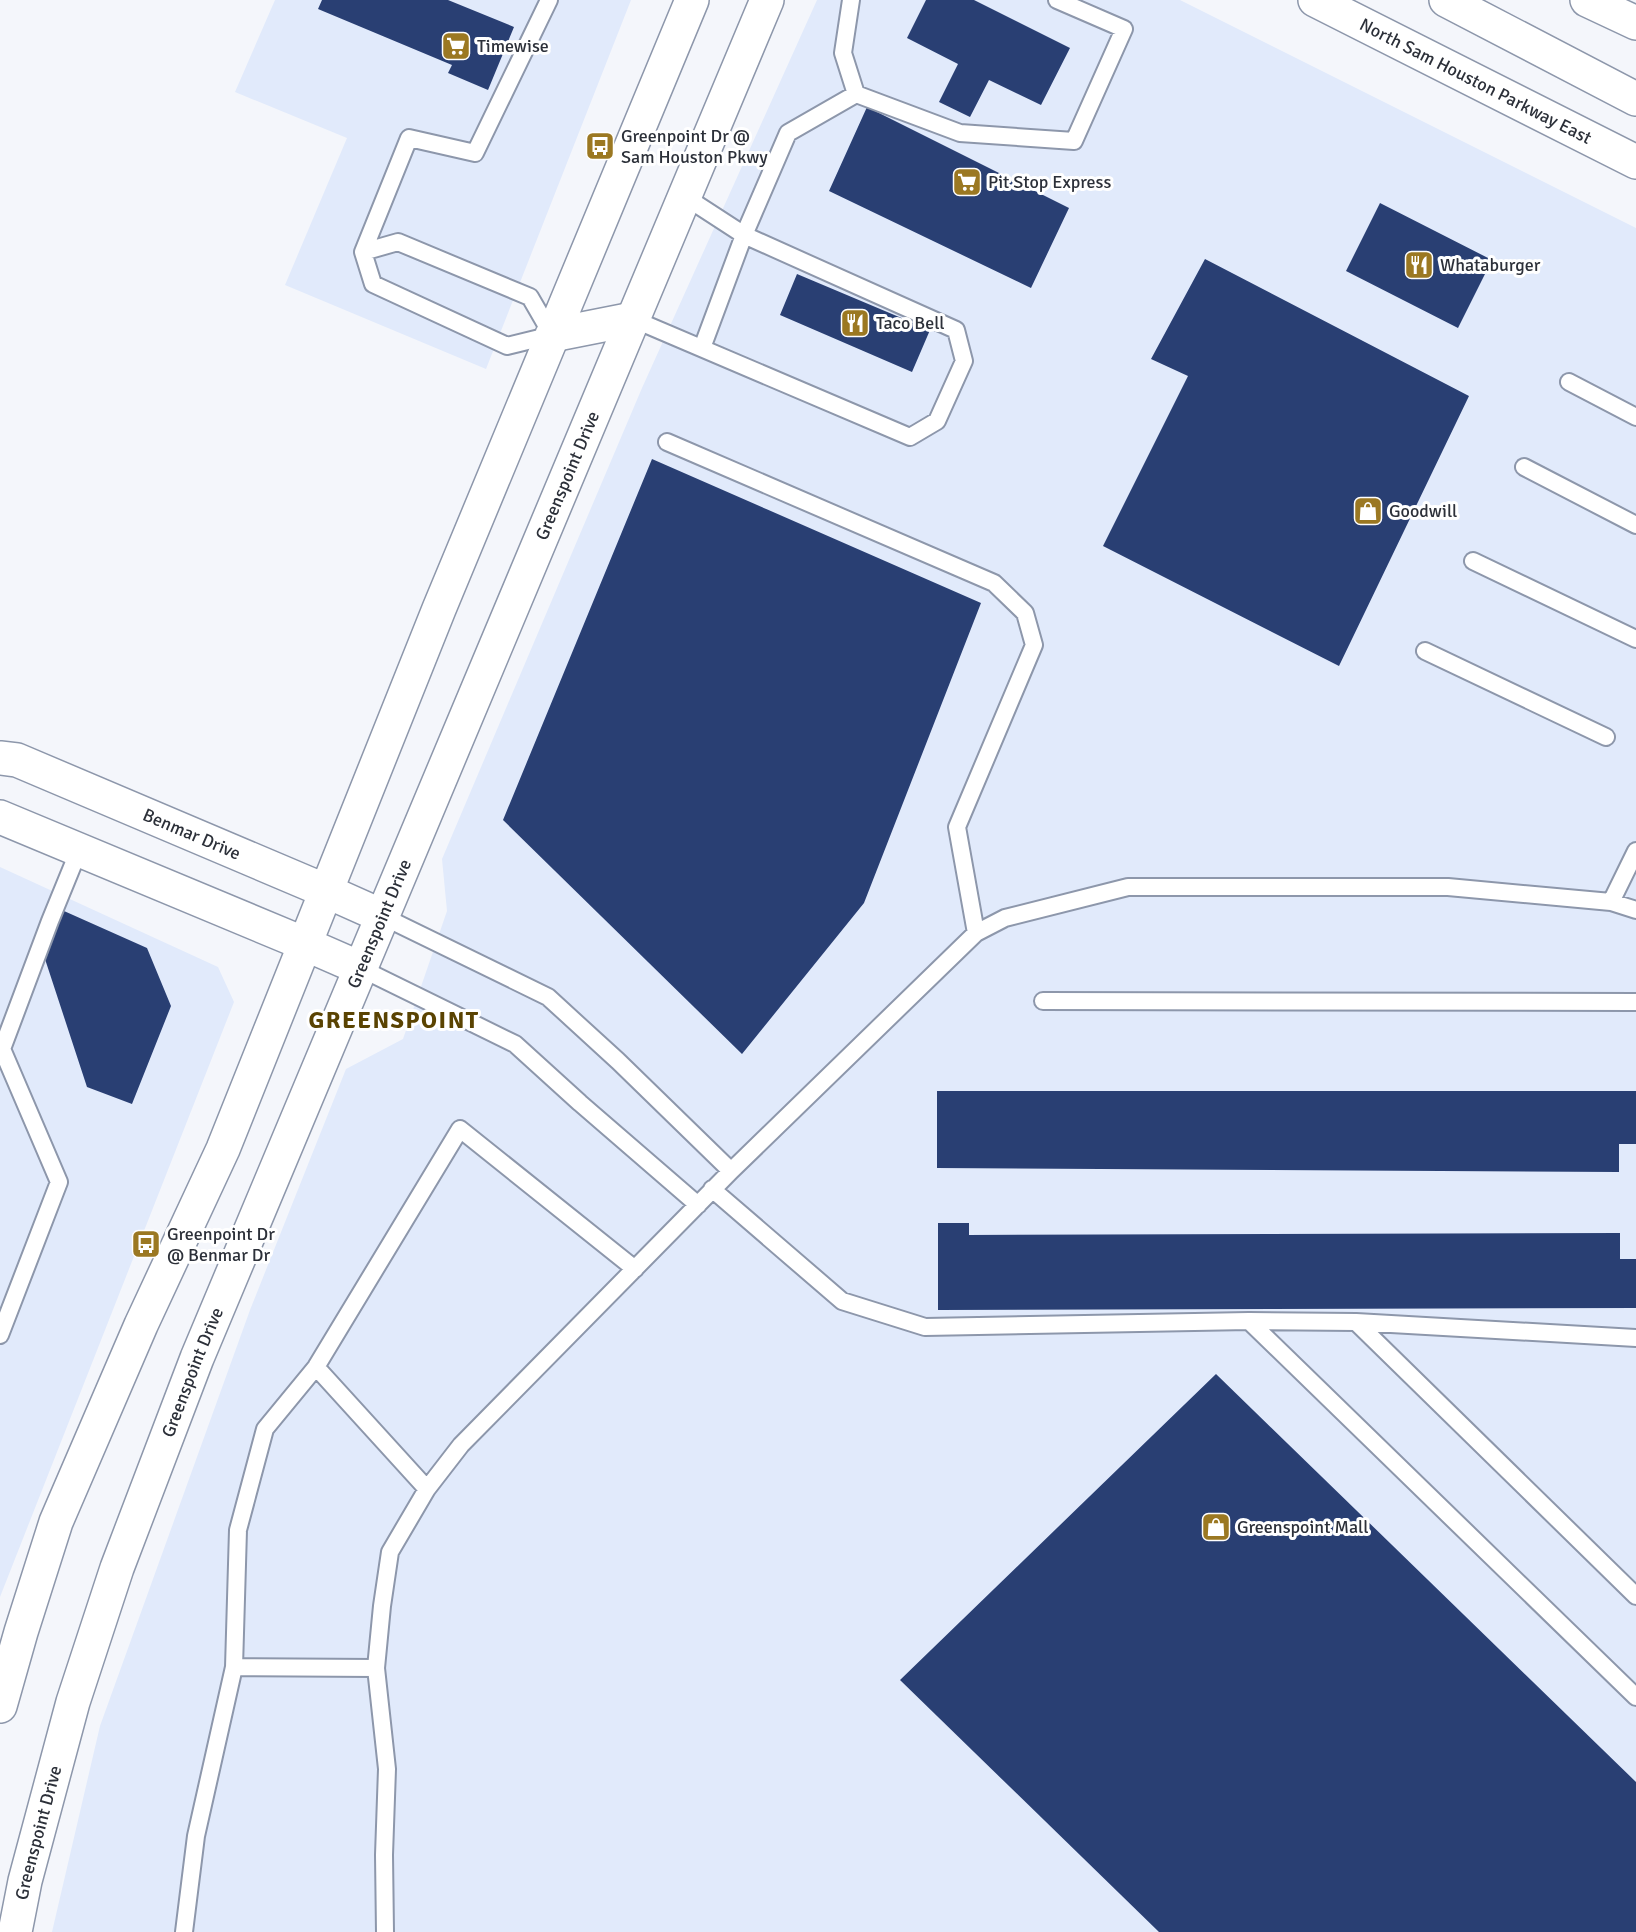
<svg xmlns="http://www.w3.org/2000/svg" width="1636" height="1932" font-family="Signika,sans-serif">
<rect width="100%" height="100%" fill="#f4f6fb"/>
<path fill="#e1eafb" d="M 275,0 L 631,0 L 486,369 L 285,285 L 347,138 L 235,92 Z
M 817,0 L 1180,0 L 1636,228 L 1636,1932 L 52,1932 L 100,1726 L 250,1310 L 346,1069 L 403,1039 L 447,911 L 442,859 L 642,388 Z
M 0,867 L 218,967 L 234,1002 L 0,1597 Z"/>
<path fill="#293f73" d="M 322,0 L 448,0 L 514,27 L 488,90 L 448,73 L 452,65 L 318,9 Z
M 926,0 L 974,0 L 1070,48 L 1041,105 L 989,80 L 970,117 L 939,102 L 958,64 L 907,38 Z
M 867,107 L 1069,208 L 1031,288 L 829,191 Z
M 1380,203 L 1492,260 L 1458,328 L 1346,271 Z
M 1205,259 L 1469,396 L 1339,666 L 1103,546 L 1188,376 L 1151,359 Z
M 797,274 L 930,330 L 912,372 L 780,315 Z
M 652,459 L 981,603 L 864,903 L 742,1054 L 503,820 Z
M 64,911 L 147,948 L 171,1006 L 132,1104 L 87,1087 L 44,956 Z
M 937,1091 L 1636,1091 L 1636,1144 L 1619,1144 L 1619,1172 L 937,1168 Z
M 938,1223 L 969,1223 L 969,1235 L 1620,1233 L 1620,1259 L 1636,1259 L 1636,1308 L 938,1310 Z
M 1216,1374 L 1636,1782 L 1636,1932 L 1159,1932 L 900,1680 Z"/>
<g fill="none" stroke-linecap="round" stroke-linejoin="round">
<g stroke="#8d97ab" stroke-width="20">
<path id="service" d="M 851,0 L 843,53 L 856,94 L 960,133 L 1074,141 L 1124,29 L 1057,0
M 363,252 L 398,242 L 530,297 L 552,335 L 507,346 L 373,284 L 363,252 L 409,138 L 475,153 L 549,0
M 633,319 L 910,437 L 937,421 L 964,361 L 956,330 L 744,235 L 684,196
M 702,348 L 744,235 L 788,133 L 856,94
M 1569,382 L 1636,417
M 667,442 L 994,583 L 1025,613 L 1034,645 L 957,827 L 976,933
M 1524,467 L 1636,525
M 1473,561 L 1636,639
M 1425,651 L 1606,737
M 1611,902 L 1636,851
M 382,916 L 548,997 L 618,1061 L 731,1171
M 360,968 L 515,1044 L 580,1103 L 698,1205
M 1043,1001 L 1636,1002
M 712,1189 L 842,1301 L 925,1327 L 1249,1321 L 1356,1322 L 1636,1338
M 1249,1321 L 1636,1697
M 1356,1322 L 1636,1596
M 0,1335 L 59,1182 L 2,1049 L 50,921 L 79,850
M 316,1367 L 427,1489
M 234,1667 L 376,1668
M 184,1932 L 196,1836 L 234,1667 L 238,1530 L 265,1429 L 316,1367 L 460,1129 L 635,1269
M 385,1932 L 384,1855 L 387,1769 L 376,1668 L 382,1606 L 390,1552 L 427,1489 L 461,1445 L 731,1171 L 976,933 L 1005,918 L 1128,887 L 1448,887 L 1611,902 L 1636,910"/>
</g>
<g stroke="#8d97ab" stroke-width="36">
<g id="tertiary">
<path d="M 552,335 L 633,319"/>
<path id="s1" d="M 0,758 L 17,760 L 326,891 L 382,916"/>
<path d="M 0,817 L 305,944 L 360,968"/>
<path d="M 0,1706 L 21,1632 L 56,1522 L 141,1325 L 223,1149 L 439,609 L 692,0"/>
<path id="s2" d="M 15,1932 L 25,1881 L 73,1702 L 117,1568 L 197,1358 L 767,0"/>
</g>
</g>
<g stroke="#8d97ab" stroke-width="36">
<g id="secondary">
<path id="s3" d="M 1315,0 L 1636,162"/>
</g>
</g>
<g stroke="#8d97ab" stroke-width="36">
<path id="motorway" d="M 1446,0 L 1636,99
M 1587,0 L 1636,23"/>
</g>
<use href="#service" stroke="#fff" stroke-width="16"/>
<use href="#tertiary" stroke="#fff" stroke-width="33"/>
<use href="#secondary" stroke="#fff" stroke-width="33"/>
<use href="#motorway" stroke="#fff" stroke-width="33"/>
</g>
<defs>
<g id="supermarket-square" transform="scale(1.5)"><rect x="-9" y="-9" width="18" height="18" rx="4" fill="#9b7822" stroke="#fff"/><path d="M-6-5.5h2.5l.6 2H6L4.5 2H-2.5L-4.4-4H-6ZM-1.5 3.2a1.3 1.3 0 1 0 .1 0ZM3 3.2a1.3 1.3 0 1 0 .1 0Z" fill="#fff"/></g>
<g id="bus-square" transform="scale(1.5)"><rect x="-9" y="-9" width="18" height="18" rx="4" fill="#9b7822" stroke="#fff"/><path d="M-5-6H5V4H4V6H2V4H-2V6H-4V4H-5ZM-3.5-4V0h7V-4ZM-3.5 1.2v1.5H-2V1.2ZM2 1.2v1.5H3.5V1.2Z" fill="#fff"/></g>
<g id="restaurant-square" transform="scale(1.5)"><rect x="-9" y="-9" width="18" height="18" rx="4" fill="#9b7822" stroke="#fff"/><path d="M-5-6h1v4h1v-4h1v4h1v-4h1v5L-1.5 .5V6h-2V.5L-5-1ZM5-6V6H3V1.5H1.5Q1.5-4 5-6Z" fill="#fff"/></g>
<g id="shop-square" transform="scale(1.5)"><rect x="-9" y="-9" width="18" height="18" rx="4" fill="#9b7822" stroke="#fff"/><path d="M-5-2.5h2.3a2.7 3.5 0 0 1 5.4 0H5L5.5 6h-11ZM-1.5-2.5h3a1.5 2.3 0 0 0-3 0Z" fill="#fff"/></g>
</defs>
<g fill-rule="evenodd">
<use href="#supermarket-square" x="456" y="46"/>
<use href="#bus-square" x="600" y="146"/>
<use href="#supermarket-square" x="967" y="182"/>
<use href="#restaurant-square" x="1419" y="265"/>
<use href="#restaurant-square" x="855" y="323"/>
<use href="#shop-square" x="1368" y="511"/>
<use href="#bus-square" x="146" y="1244"/>
<use href="#shop-square" x="1216" y="1527"/>
</g>
<g text-anchor="middle" dominant-baseline="central" stroke-width="6" stroke-linejoin="round" paint-order="stroke">
<g font-size="18" fill="#2c3039" stroke="#fff" text-anchor="start">
<text x="477" y="46">Timewise</text>
<text x="621" y="136">Greenpoint Dr @<tspan x="621" dy="21">Sam Houston Pkwy</tspan></text>
<text x="988" y="182">Pit Stop Express</text>
<text x="1440" y="265">Whataburger</text>
<text x="876" y="323">Taco Bell</text>
<text x="1389" y="511">Goodwill</text>
<text x="167" y="1234">Greenpoint Dr<tspan x="167" dy="21">@ Benmar Dr</tspan></text>
<text x="1237" y="1527">Greenspoint Mall</text>
</g>
<g font-size="18" fill="#2c3039" stroke="#fff">
<text stroke="none"><textPath href="#s3" startOffset="180">North Sam Houston Parkway East</textPath></text>
<text stroke="none"><textPath href="#s2" startOffset="1560">Greenspoint Drive</textPath></text>
<text stroke="none"><textPath href="#s1" startOffset="207">Benmar Drive</textPath></text>
<text stroke="none"><textPath href="#s2" startOffset="1074">Greenspoint Drive</textPath></text>
<text stroke="none"><textPath href="#s2" startOffset="588">Greenspoint Drive</textPath></text>
<text stroke="none"><textPath href="#s2" startOffset="102">Greenspoint Drive</textPath></text>
</g>
<g font-size="24" font-weight="bold" letter-spacing="1.5" fill="#5a4302" stroke="#fff">
<text x="394" y="1020">GREENSPOINT</text>
</g>
</g>
</svg>
